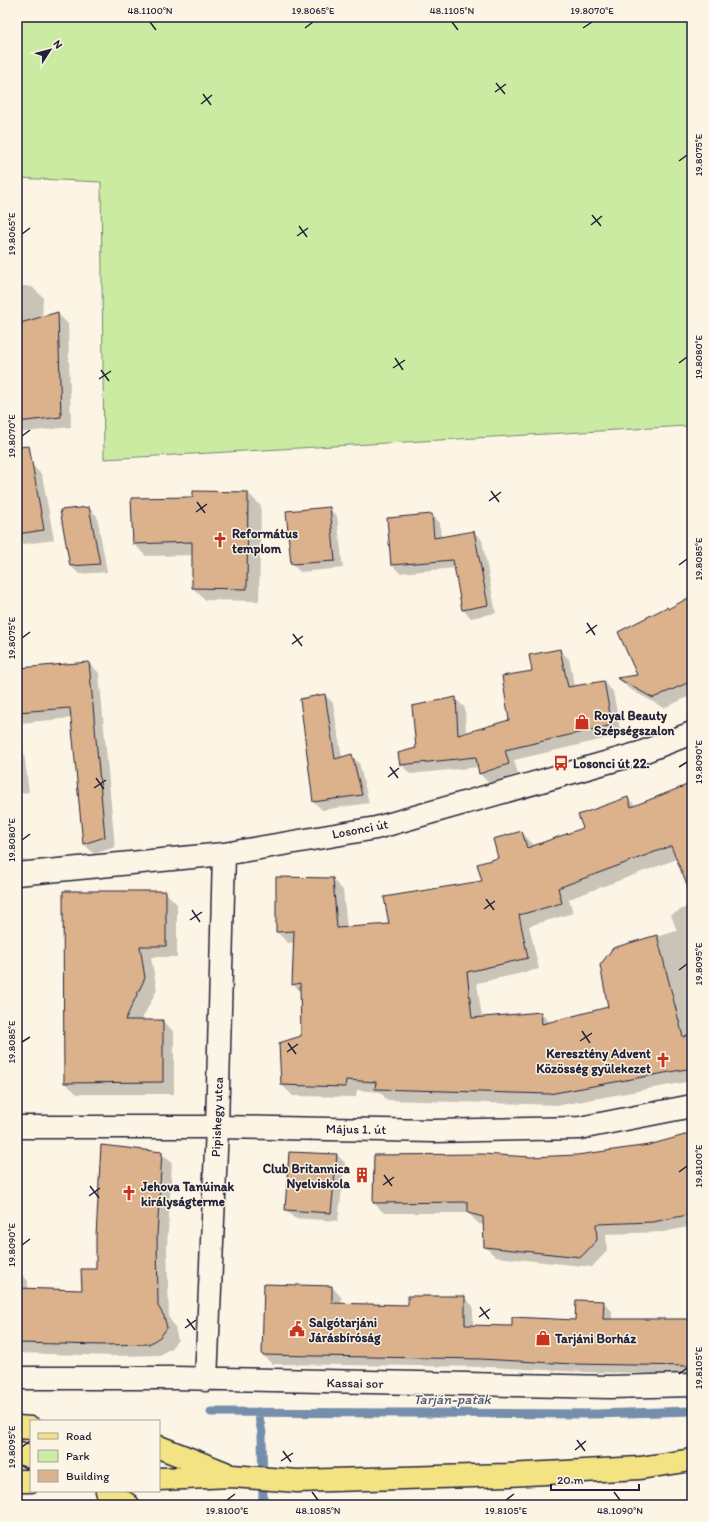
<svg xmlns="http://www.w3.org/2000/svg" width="709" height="1522" font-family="Itim,sans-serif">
<rect width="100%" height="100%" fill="#fcf5e5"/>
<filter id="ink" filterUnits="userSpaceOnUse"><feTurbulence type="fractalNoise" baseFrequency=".025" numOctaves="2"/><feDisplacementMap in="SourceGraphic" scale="8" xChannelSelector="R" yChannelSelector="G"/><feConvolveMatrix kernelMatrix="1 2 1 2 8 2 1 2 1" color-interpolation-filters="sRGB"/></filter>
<g filter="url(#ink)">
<path fill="#cbeba3" stroke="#76866f" d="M 17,17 L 692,17 L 692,423 L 687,426 L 104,459 L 101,182 L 17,178 Z"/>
<path fill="#0003" d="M 17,285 L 32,287 L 43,297 L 42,318 L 58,314 L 68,324 L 71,427 L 17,433 Z
M 32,465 L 42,475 L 54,540 L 17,545 L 17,467 Z
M 194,492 L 248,493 L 261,506 L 259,601 L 205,600 L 193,588 L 193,555 L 146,556 L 134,544 L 194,498 Z
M 89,508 L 97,516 L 107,572 L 79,574 L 71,566 Z
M 329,508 L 337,516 L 343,568 L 300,572 L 292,564 L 287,512 Z
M 432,515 L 440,523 L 441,538 L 474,532 L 482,540 L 496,613 L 471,618 L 463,610 L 455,568 L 400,573 L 392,565 L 388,519 Z
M 692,597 L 692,695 L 664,708 L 628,688 L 619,679 L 638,676 L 669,610 Z
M 560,650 L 569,659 L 575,687 L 603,682 L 613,691 L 621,735 L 514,760 L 518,774 L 489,783 L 480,774 L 479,767 L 410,774 L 401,764 L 417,748 L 455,698 L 465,708 L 466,734 L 510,721 L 533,672 Z
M 89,663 L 99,673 L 115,847 L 94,854 L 84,844 L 72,718 L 20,723 L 29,792 L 17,794 L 17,669 Z
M 325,695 L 333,703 L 342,758 L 351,755 L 359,763 L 369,803 L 322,810 L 314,802 Z
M 692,784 L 692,868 L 677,859 L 569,899 L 573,913 L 529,926 L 539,969 L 477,983 L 482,1018 L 541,1013 L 550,1023 L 610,1008 L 614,949 L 677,931 L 671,915 L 692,904 L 692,1081 L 561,1105 L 387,1100 L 380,1092 L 357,1090 L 356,1097 L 293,1096 L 282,1085 L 302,1037 L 301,992 L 293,984 L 295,942 L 288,943 L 277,932 L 332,879 L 343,890 L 347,929 L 391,925 L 483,882 L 499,859 L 522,833 L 533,844 L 534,847 L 584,829 L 627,798 L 636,806 Z
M 165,892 L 177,904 L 177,957 L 151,957 L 157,990 L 141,1021 L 162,1021 L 174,1032 L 174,1094 L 77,1094 L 65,1083 Z
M 692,1133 L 692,1226 L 664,1232 L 606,1234 L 607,1251 L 592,1267 L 496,1257 L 485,1247 L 484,1225 L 479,1224 L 468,1213 L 384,1213 L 374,1203 L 531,1158 L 577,1156 L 649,1146 Z
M 161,1153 L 172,1163 L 167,1247 L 169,1318 L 175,1327 L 178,1340 L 171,1348 L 160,1355 L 115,1356 L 17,1353 L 17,1270 L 28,1281 L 28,1289 L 83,1291 L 97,1270 Z
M 290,1153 L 337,1155 L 345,1163 L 338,1221 L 294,1218 L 286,1210 Z
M 332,1287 L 341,1297 L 341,1305 L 409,1306 L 464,1297 L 473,1306 L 473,1326 L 513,1327 L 576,1321 L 603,1302 L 612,1311 L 612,1320 L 692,1319 L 692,1374 L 583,1372 L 490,1367 L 272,1364 L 263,1355 Z"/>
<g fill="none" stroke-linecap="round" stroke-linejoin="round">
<path stroke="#758eac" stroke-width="9" d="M 211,1412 L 595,1414 L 692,1411
M 258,1412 L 262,1433 L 263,1505"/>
</g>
<path fill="#dcb28d" stroke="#22223b" d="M 58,312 L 61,417 L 17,422 L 17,324 Z
M 29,446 L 44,530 L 17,534 L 17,447 Z
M 193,491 L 248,492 L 247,589 L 192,588 L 192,542 L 133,544 L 131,498 L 193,497 Z
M 89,507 L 100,564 L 70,566 L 60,510 Z
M 330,507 L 335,561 L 291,564 L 286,511 Z
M 432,514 L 434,538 L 474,531 L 488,605 L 462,610 L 453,560 L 391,565 L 387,518 Z
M 692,596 L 692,681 L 653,698 L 617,678 L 637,675 L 618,632 L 667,607 L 668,609 Z
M 560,649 L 568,687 L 604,681 L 612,725 L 505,750 L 509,764 L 479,774 L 476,757 L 400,765 L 398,753 L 416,748 L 412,706 L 456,697 L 458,735 L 509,720 L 502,676 L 532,671 L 529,655 Z
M 89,662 L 105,837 L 83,844 L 70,708 L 17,712 L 17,674 L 20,674 L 20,668 Z
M 325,694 L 335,759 L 352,754 L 362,795 L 313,802 L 300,699 Z
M 692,783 L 692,897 L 671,846 L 558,888 L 562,903 L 519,915 L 528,958 L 467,972 L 472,1018 L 541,1012 L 542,1024 L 608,1007 L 600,965 L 613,948 L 657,935 L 683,1037 L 692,1033 L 692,1068 L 549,1094 L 375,1089 L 376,1082 L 346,1080 L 345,1087 L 281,1085 L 279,1043 L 301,1036 L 300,983 L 292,985 L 294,931 L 276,932 L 276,877 L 333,878 L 337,928 L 389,924 L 384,897 L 482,881 L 477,864 L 498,858 L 493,839 L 522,831 L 527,848 L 583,828 L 578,815 L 628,797 L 631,807 Z
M 63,891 L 166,891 L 166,946 L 140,946 L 145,978 L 125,1020 L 163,1020 L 163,1082 L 64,1083 Z
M 692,1133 L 692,1214 L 653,1222 L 596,1224 L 597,1240 L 581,1257 L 484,1247 L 483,1217 L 468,1213 L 468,1202 L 373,1203 L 374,1155 L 482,1154 L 531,1157 L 577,1155 L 649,1145 Z
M 101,1145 L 162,1152 L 157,1235 L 158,1306 L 164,1316 L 167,1328 L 160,1337 L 149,1344 L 103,1345 L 17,1343 L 17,1288 L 82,1290 L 81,1269 L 96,1269 L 96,1236 Z
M 289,1152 L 337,1154 L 331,1213 L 285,1210 Z
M 264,1284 L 332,1286 L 332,1303 L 408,1305 L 408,1296 L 465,1296 L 465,1325 L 512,1326 L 512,1317 L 575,1320 L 576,1300 L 604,1301 L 603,1319 L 692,1319 L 692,1366 L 573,1364 L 480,1359 L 262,1355 Z"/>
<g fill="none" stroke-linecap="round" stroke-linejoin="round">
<g stroke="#22223b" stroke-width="25">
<path id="minor" d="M 17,874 L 224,854 L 376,828 L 640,753 L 692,733
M 17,1127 L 217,1127 L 434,1131 L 580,1128 L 692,1106
M 17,1378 L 174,1378 L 610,1387 L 692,1385
M 206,1380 L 217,1127 L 224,854"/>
</g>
<g stroke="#22223b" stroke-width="25">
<path id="major" d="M 17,1427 L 31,1428
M 159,1447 L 225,1473
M 17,1452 L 31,1457
M 159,1479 L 232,1476 L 297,1481 L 508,1475 L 640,1468 L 692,1460
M 17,1481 L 31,1481
M 107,1491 L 128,1505"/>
</g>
<use href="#minor" stroke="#fcf5e5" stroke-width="22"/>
<use href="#major" stroke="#f4e382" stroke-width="22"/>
</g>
</g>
<path fill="none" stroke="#22223b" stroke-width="1.5" d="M 150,22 L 156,30M 452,22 L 458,30M 305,28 L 313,22M 583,28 L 592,22M 496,83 L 505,94M 495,92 L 506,84M 203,94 L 211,105M 201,104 L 212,95M 679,161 L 687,155M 592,215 L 601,226M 591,225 L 602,216M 299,226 L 307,237M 22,234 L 30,228M 297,236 L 308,228M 395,358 L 403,370M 679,363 L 687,357M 393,368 L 405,360M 101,370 L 109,381M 99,379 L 111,371M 22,436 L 30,430M 491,491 L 499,502M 489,501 L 501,492M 197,502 L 205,513M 196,512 L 207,504M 679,565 L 687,559M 587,623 L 595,635M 586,633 L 597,625M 293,634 L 302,646M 22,638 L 30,632M 292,644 L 303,636M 390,767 L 398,778M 679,767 L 687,762M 388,777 L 399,768M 96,778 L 104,789M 94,788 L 106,780M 22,840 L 30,834M 486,899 L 494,910M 484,909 L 495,901M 192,910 L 200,922M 190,920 L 202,912M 679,970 L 687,964M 582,1031 L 590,1043M 580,1041 L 592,1033M 22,1042 L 30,1037M 288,1043 L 296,1054M 287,1052 L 298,1044M 679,1172 L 687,1166M 384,1175 L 392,1186M 383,1185 L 394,1177M 90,1186 L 99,1198M 89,1196 L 100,1188M 22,1245 L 30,1239M 480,1307 L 489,1319M 479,1317 L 490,1309M 187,1319 L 195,1330M 185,1328 L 196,1320M 679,1374 L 687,1368M 577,1440 L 585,1451M 22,1447 L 30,1441M 575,1450 L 586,1441M 283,1451 L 291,1462M 281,1461 L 293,1453M 312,1492 L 318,1500M 614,1492 L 620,1500M 227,1500 L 235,1494M 506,1500 L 514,1494"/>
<defs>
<g id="church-bare" transform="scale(1.2)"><path d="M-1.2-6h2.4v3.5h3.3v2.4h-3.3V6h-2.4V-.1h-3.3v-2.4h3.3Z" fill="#c8321e" stroke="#fcf5e5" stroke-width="2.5" paint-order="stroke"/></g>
<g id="shop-bare" transform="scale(1.2)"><path d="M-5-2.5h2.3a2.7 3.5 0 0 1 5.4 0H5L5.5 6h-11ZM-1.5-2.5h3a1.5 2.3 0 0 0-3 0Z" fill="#c8321e" stroke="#fcf5e5" stroke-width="2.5" paint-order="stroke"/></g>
<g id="bus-bare" transform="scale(1.2)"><path d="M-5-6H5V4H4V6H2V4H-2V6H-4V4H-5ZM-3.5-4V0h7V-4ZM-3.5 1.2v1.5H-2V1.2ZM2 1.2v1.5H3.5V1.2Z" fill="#c8321e" stroke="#fcf5e5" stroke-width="2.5" paint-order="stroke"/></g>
<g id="building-bare" transform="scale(1.2)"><path d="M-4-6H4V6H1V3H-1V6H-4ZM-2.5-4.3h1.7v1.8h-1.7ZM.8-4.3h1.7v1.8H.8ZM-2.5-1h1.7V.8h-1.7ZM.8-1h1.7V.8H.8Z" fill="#c8321e" stroke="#fcf5e5" stroke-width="2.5" paint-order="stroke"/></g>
<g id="civic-bare" transform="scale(1.2)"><path d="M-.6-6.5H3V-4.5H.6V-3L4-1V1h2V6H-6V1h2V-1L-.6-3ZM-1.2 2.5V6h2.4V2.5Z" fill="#c8321e" stroke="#fcf5e5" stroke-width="2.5" paint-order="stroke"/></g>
</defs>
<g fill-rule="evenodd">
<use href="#church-bare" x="220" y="540"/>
<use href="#shop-bare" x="582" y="722"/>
<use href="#bus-bare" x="561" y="763"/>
<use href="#church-bare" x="663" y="1060"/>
<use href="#building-bare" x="362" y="1175"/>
<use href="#church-bare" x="129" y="1193"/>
<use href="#civic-bare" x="297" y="1329"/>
<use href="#shop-bare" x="543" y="1338"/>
</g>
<g text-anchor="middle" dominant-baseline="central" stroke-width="3" stroke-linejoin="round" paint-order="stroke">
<g font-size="13" font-weight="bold" fill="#22223b" stroke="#fcf5e5" text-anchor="start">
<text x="232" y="533">Református<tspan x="232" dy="15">templom</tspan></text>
<text x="594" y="715">Royal Beauty<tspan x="594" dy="15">Szépségszalon</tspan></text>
<text x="573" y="763">Losonci út 22.</text>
<text x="651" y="1053" text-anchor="end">Keresztény Advent<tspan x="651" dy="15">Közösség gyülekezet</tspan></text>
<text x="350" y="1168" text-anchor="end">Club Britannica<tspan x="350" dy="15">Nyelviskola</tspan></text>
<text x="141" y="1186">Jehova Tanúinak<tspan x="141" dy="15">királyságterme</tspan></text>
<text x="309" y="1322">Salgótarjáni<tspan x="309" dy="15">Járásbíróság</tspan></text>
<text x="555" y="1338">Tarjáni Borház</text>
</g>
<g font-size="13" fill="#22223b" stroke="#fcf5e5">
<text transform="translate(360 829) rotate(-11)">Losonci út</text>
<text transform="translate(217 1117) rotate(-88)">Pipishegy utca</text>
<text transform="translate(356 1129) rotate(1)">Május 1. út</text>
<text transform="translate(355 1383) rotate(1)">Kassai sor</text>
</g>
<g font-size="14" font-style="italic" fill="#4b5873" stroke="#fcf5e5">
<text x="452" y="1399">Tarján-patak</text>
</g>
</g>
<rect width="709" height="1522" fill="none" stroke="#fcf5e5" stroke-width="44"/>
<rect x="30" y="1420" width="130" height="72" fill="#fcf5e5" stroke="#a5a1a1"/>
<rect x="38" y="1433" width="20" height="6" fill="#f4e382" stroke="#a5a1a1"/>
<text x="66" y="1440" font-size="12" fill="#22223b">Road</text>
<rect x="38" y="1450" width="20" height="12" fill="#cbeba3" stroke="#a5a1a1"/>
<text x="66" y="1460" font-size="12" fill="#22223b">Park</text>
<rect x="38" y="1470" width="20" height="12" fill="#dcb28d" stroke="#a5a1a1"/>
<text x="66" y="1480" font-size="12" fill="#22223b">Building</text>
<g transform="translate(50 50) rotate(54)" stroke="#fcf5e5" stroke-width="3" paint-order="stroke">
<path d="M0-3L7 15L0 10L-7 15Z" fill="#22223b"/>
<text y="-6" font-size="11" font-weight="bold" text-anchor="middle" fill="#22223b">N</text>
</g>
<path d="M551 1484v6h88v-6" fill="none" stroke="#22223b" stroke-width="2"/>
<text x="557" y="1484" font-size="12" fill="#22223b" stroke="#fcf5e5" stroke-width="3" paint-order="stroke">20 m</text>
<rect x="22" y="22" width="665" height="1478" fill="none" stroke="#22223b" stroke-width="1.5"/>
<g font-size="10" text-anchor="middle" fill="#22223b">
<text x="150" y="14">48.1100°N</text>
<text x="313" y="14">19.8065°E</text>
<text x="452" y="14">48.1105°N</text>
<text x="592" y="14">19.8070°E</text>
<text transform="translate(698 155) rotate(-90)" y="4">19.8075°E</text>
<text transform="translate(11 234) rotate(-90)" y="4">19.8065°E</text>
<text transform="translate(698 357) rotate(-90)" y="4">19.8080°E</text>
<text transform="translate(11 436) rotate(-90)" y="4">19.8070°E</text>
<text transform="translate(698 559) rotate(-90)" y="4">19.8085°E</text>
<text transform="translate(11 638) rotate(-90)" y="4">19.8075°E</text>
<text transform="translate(698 762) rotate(-90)" y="4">19.8090°E</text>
<text transform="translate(11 840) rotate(-90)" y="4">19.8080°E</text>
<text transform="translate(698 964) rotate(-90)" y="4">19.8095°E</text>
<text transform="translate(11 1042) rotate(-90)" y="4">19.8085°E</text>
<text transform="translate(698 1166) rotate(-90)" y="4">19.8100°E</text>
<text transform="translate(11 1245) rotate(-90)" y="4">19.8090°E</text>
<text transform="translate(698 1368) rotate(-90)" y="4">19.8105°E</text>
<text transform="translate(11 1447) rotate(-90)" y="4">19.8095°E</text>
<text x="227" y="1514">19.8100°E</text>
<text x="318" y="1514">48.1085°N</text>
<text x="506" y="1514">19.8105°E</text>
<text x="620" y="1514">48.1090°N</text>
</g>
</svg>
